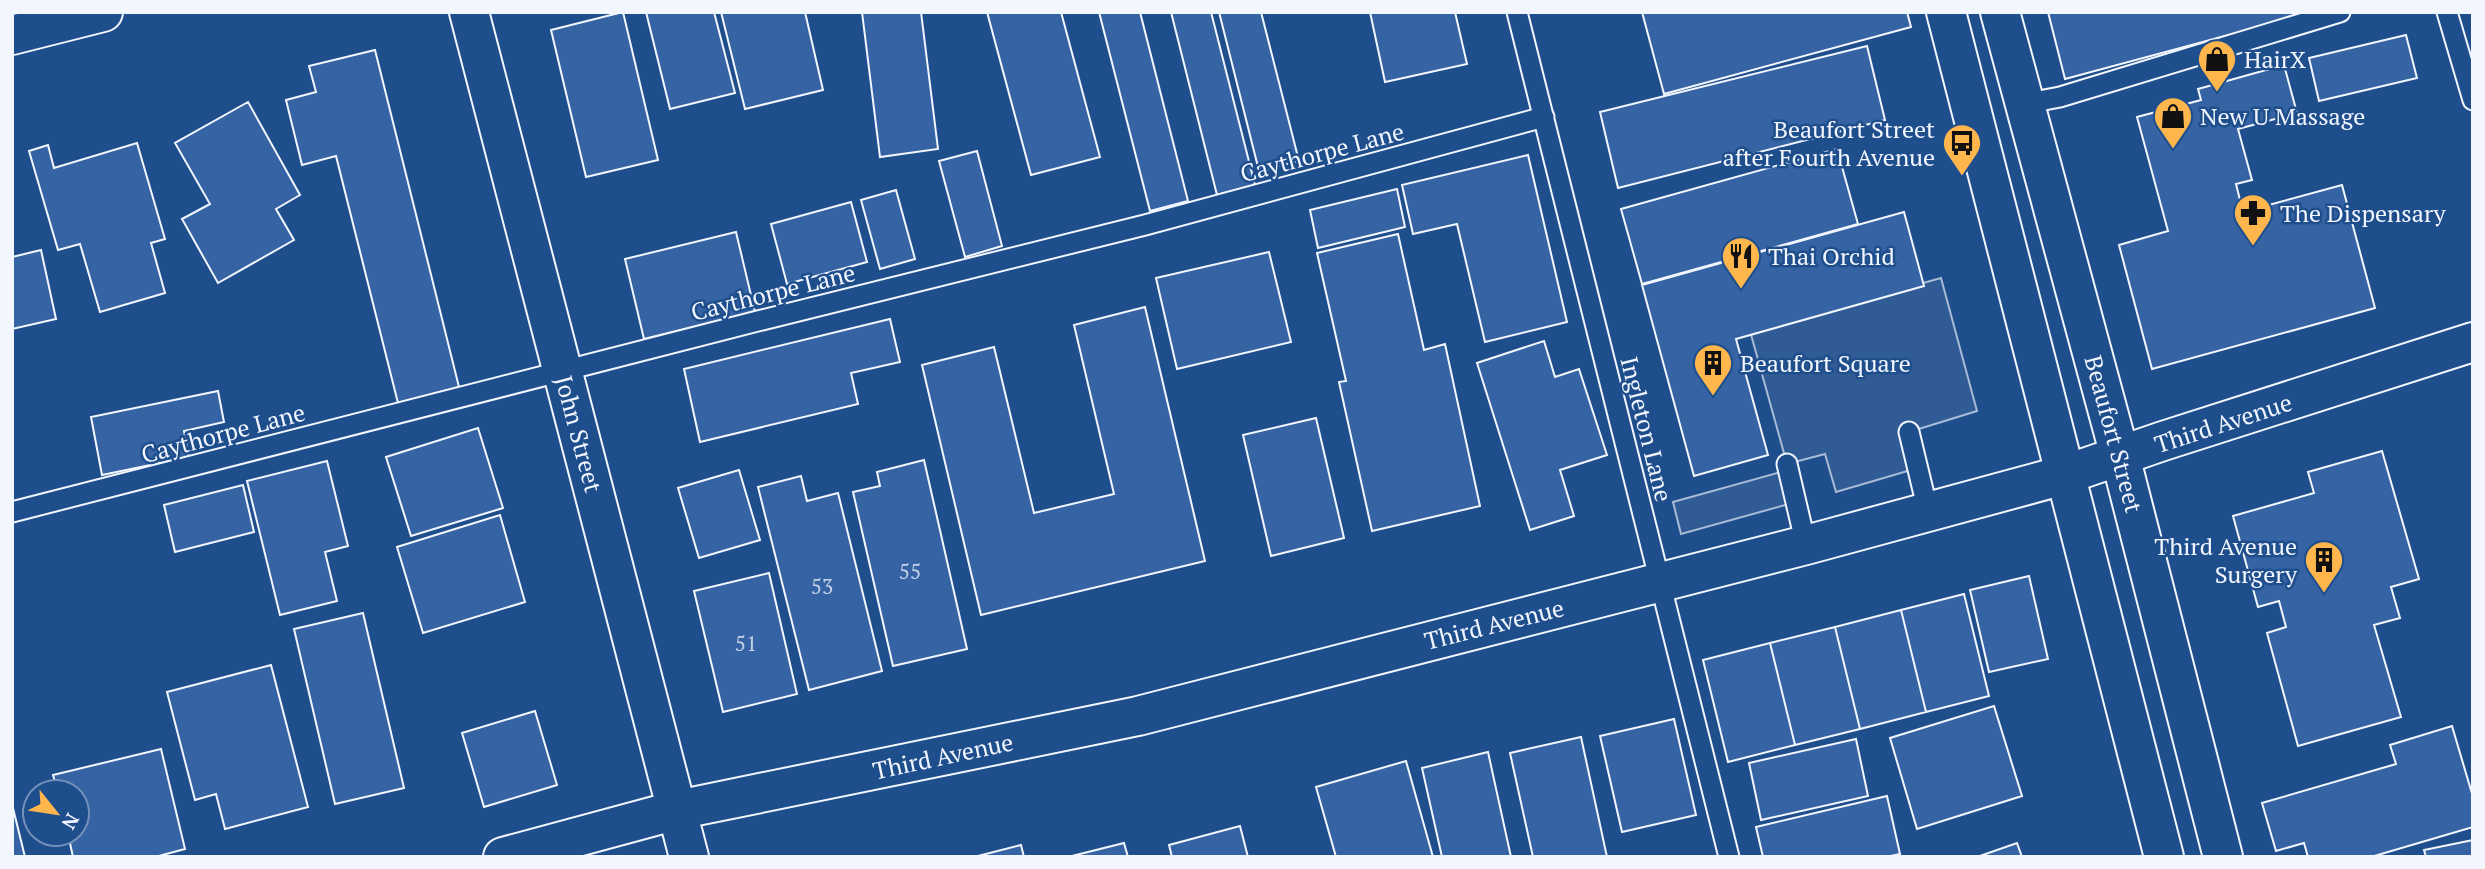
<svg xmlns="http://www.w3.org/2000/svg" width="2485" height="869" font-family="'PT Serif',serif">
<rect width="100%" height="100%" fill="#1f4e8c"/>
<path fill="#305b95" stroke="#a8bbd7" stroke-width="2" d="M 1941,278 L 1977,411 L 1909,432 L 1911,470 L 1836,492 L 1825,454 L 1787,464 L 1750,331 Z
M 1788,470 L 1796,502 L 1681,534 L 1673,502 Z"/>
<path fill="#3563a3" stroke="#f2f6ff" stroke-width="2" d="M 623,12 L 658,160 L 586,177 L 551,30 Z
M 646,12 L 714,12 L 735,93 L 670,109 Z
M 721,12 L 805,12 L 823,90 L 745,109 Z
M 862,12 L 921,12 L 938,149 L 880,157 Z
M 987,12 L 1061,12 L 1100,157 L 1031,175 Z
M 1099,12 L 1140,12 L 1188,201 L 1150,211 Z
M 1171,12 L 1211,12 L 1255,185 L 1217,195 Z
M 1219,12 L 1261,12 L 1299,161 L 1259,171 Z
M 1370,12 L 1455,12 L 1467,64 L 1385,82 Z
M 1642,12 L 1907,12 L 1911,27 L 1664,94 Z
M 2048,12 L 2314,12 L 2065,79 Z
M 2406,35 L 2417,78 L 2319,101 L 2309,58 Z
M 1867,46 L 1885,120 L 1618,188 L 1600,112 Z
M 375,50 L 459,387 L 398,403 L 336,156 L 302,165 L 286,100 L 316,92 L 309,66 Z
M 2284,65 L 2297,113 L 2238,129 L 2252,180 L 2236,184 L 2243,212 L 2342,185 L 2375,308 L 2152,369 L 2119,245 L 2168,231 L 2137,117 L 2201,100 L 2198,89 Z
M 248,102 L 300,195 L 276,209 L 294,240 L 218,283 L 182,219 L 210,204 L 175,143 Z
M 137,143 L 165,239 L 151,243 L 165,293 L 100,312 L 80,244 L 58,250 L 29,151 L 48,145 L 54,168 Z
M 1837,149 L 1858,224 L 1642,284 L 1621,209 Z
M 977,151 L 1002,246 L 965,257 L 939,161 Z
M 1528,155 L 1567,322 L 1485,342 L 1457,224 L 1413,234 L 1402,185 Z
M 1397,189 L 1405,227 L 1318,248 L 1310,210 Z
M 896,190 L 915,259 L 880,269 L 861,200 Z
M 851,202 L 867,262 L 787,284 L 771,224 Z
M 1904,212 L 1924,286 L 1736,339 L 1768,455 L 1694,476 L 1642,285 Z
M 736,232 L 755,312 L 644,339 L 625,259 Z
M 1398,234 L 1424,350 L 1445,344 L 1480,506 L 1372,531 L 1339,382 L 1346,381 L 1317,253 Z
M 41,250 L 56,319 L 12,329 L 12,257 Z
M 1269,252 L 1291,342 L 1177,369 L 1156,278 Z
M 1145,307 L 1205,561 L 981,615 L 922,365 L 994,347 L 1034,513 L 1114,494 L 1074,325 Z
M 890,319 L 900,362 L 851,373 L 858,404 L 700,442 L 684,369 Z
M 1544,341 L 1555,377 L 1579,369 L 1607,455 L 1560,470 L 1574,516 L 1530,530 L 1477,363 Z
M 218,391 L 224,422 L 184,431 L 189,457 L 102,475 L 91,417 Z
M 1316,418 L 1344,538 L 1271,556 L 1243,435 Z
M 478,428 L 503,508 L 411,536 L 386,457 Z
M 2382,451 L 2419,579 L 2391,587 L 2400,618 L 2374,625 L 2401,717 L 2298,746 L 2267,633 L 2286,627 L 2279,601 L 2258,607 L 2233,516 L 2314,493 L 2308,472 Z
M 924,460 L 967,649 L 893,666 L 853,492 L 880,486 L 877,472 Z
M 327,461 L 348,546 L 325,552 L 337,601 L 280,615 L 247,481 Z
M 739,470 L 760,540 L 699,558 L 678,488 Z
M 801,476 L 807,501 L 838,493 L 882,671 L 809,690 L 758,487 Z
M 243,485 L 254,532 L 175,552 L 164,505 Z
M 500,515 L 525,602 L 423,633 L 397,547 Z
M 769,573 L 797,694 L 723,712 L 694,591 Z
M 2029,576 L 2048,659 L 1989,672 L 1970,590 Z
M 1964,594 L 1989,696 L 1926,712 L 1901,610 Z
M 1901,610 L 1926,712 L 1860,729 L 1835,627 Z
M 363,613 L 404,788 L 335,804 L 294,629 Z
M 1835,627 L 1860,729 L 1795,745 L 1770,643 Z
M 1770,643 L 1795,745 L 1728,762 L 1703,660 Z
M 271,665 L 308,807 L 225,829 L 216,794 L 195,800 L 167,692 Z
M 1994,706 L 2022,796 L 1917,829 L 1890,738 Z
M 535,711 L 557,785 L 484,807 L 462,733 Z
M 1674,719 L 1696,815 L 1622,832 L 1600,736 Z
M 2452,726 L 2473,797 L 2473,827 L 2371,857 L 2308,857 L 2304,843 L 2276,851 L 2262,803 L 2396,764 L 2390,745 Z
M 1581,737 L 1607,857 L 1533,857 L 1510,753 Z
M 1856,739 L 1868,796 L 1761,820 L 1749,763 Z
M 161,749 L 185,849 L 155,857 L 73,857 L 68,834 L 77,834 L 77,792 L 58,792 L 53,775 Z
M 1488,752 L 1511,857 L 1442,857 L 1422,768 Z
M 1406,761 L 1433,857 L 1336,857 L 1316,787 Z
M 1887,796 L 1900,854 L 1886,857 L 1763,857 L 1756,827 Z
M 12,804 L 25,857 L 12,857 Z
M 1240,826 L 1248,857 L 1172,857 L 1169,845 Z
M 2473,840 L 2473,857 L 2426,857 L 2424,850 Z
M 1124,843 L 1128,857 L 1068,857 Z
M 2017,843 L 2022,857 L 1977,857 Z
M 1021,845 L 1024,857 L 974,857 Z"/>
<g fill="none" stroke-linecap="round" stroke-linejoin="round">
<g stroke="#f2f6ff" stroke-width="23">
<path id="service" d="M 1517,12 L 1729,857
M 2447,12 L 2473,100
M 2023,104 L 2060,97 L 2340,12
M 1909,432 L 1928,511
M 1787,464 L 1806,545
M 12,512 L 762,320 L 1145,225 L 1544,117"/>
</g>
<g stroke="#f2f6ff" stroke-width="42">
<path id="minor" d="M 469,12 L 689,857
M 12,35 L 103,12
M 503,857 L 677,810 L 1138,716 L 1806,545 L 2064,475 L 2163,441 L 2473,342"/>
</g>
<g stroke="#f2f6ff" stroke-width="42">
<path id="primary" d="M 1946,12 L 2164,857
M 2000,12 L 2120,456 L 2223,857"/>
</g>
<use href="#service" stroke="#1f4e8c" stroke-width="19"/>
<use href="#minor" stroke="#1f4e8c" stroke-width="38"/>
<use href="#primary" stroke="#1f4e8c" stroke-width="38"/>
</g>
<defs>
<g id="shop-pin" transform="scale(2.0125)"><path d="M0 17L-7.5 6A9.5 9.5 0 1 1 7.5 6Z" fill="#ffb74d" stroke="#1f4e8c"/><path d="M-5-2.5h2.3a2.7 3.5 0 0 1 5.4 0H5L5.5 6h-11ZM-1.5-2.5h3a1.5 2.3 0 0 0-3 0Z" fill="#111"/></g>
<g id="bus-pin" transform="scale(2.0125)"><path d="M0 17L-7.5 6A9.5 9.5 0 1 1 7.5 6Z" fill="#ffb74d" stroke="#1f4e8c"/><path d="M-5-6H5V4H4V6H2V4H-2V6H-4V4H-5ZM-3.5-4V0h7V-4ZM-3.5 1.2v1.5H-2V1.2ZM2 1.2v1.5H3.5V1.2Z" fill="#111"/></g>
<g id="pharmacy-pin" transform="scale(2.0125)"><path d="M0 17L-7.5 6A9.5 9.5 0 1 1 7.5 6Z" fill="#ffb74d" stroke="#1f4e8c"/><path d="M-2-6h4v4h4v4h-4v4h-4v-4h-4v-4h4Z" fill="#111"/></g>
<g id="restaurant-pin" transform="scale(2.0125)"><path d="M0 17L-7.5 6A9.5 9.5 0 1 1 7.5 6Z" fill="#ffb74d" stroke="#1f4e8c"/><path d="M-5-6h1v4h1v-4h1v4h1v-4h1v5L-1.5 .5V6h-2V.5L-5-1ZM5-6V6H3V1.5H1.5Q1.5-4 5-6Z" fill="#111"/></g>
<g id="building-pin" transform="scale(2.0125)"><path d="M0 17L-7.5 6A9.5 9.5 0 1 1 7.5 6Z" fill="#ffb74d" stroke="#1f4e8c"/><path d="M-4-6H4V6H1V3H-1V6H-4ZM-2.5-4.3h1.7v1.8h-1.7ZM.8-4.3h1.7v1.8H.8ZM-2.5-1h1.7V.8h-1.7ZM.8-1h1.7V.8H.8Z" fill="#111"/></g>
</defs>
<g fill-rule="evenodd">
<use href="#shop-pin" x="2217" y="59"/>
<use href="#shop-pin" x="2173" y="116"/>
<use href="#bus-pin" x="1962" y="143"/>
<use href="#pharmacy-pin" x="2253" y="213"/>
<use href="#restaurant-pin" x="1741" y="256"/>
<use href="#building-pin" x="1713" y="363"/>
<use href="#building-pin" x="2324" y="560"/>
</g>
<g text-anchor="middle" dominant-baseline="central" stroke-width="5" stroke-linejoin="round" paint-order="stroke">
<g font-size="21" fill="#c3d1e8">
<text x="910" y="571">55</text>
<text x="822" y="586">53</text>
<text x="746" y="643">51</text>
</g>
<g font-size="24" fill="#f2f6ff" stroke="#1f4e8c" text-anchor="start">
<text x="2244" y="59">HairX</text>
<text x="2200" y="116">New U Massage</text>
<text x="1935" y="129" text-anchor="end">Beaufort Street<tspan x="1935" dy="28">after Fourth Avenue</tspan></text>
<text x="2280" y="213">The Dispensary</text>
<text x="1768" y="256">Thai Orchid</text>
<text x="1740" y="363">Beaufort Square</text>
<text x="2297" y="546" text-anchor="end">Third Avenue<tspan x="2297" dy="28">Surgery</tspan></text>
</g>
<g font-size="24" fill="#f2f6ff" stroke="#1f4e8c">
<text transform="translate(1322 152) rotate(-15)">Caythorpe Lane</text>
<text transform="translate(773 292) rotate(-14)">Caythorpe Lane</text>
<text transform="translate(2223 423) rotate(-18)">Third Avenue</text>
<text transform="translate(1647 429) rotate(76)">Ingleton Lane</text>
<text transform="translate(223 433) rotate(-15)">Caythorpe Lane</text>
<text transform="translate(579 434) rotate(75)">John Street</text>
<text transform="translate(2114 434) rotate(75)">Beaufort Street</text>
<text transform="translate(1494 624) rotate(-14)">Third Avenue</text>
<text transform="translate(943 756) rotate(-12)">Third Avenue</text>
</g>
</g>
<rect width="2485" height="869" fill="none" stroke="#f2f6ff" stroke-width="28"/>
<g transform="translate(56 813) rotate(120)"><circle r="33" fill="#1f4e8c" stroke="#7391ba" stroke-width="2"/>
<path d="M0-5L12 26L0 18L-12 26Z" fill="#ffb74d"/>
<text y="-10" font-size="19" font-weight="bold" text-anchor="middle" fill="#f2f6ff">N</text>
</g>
</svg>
